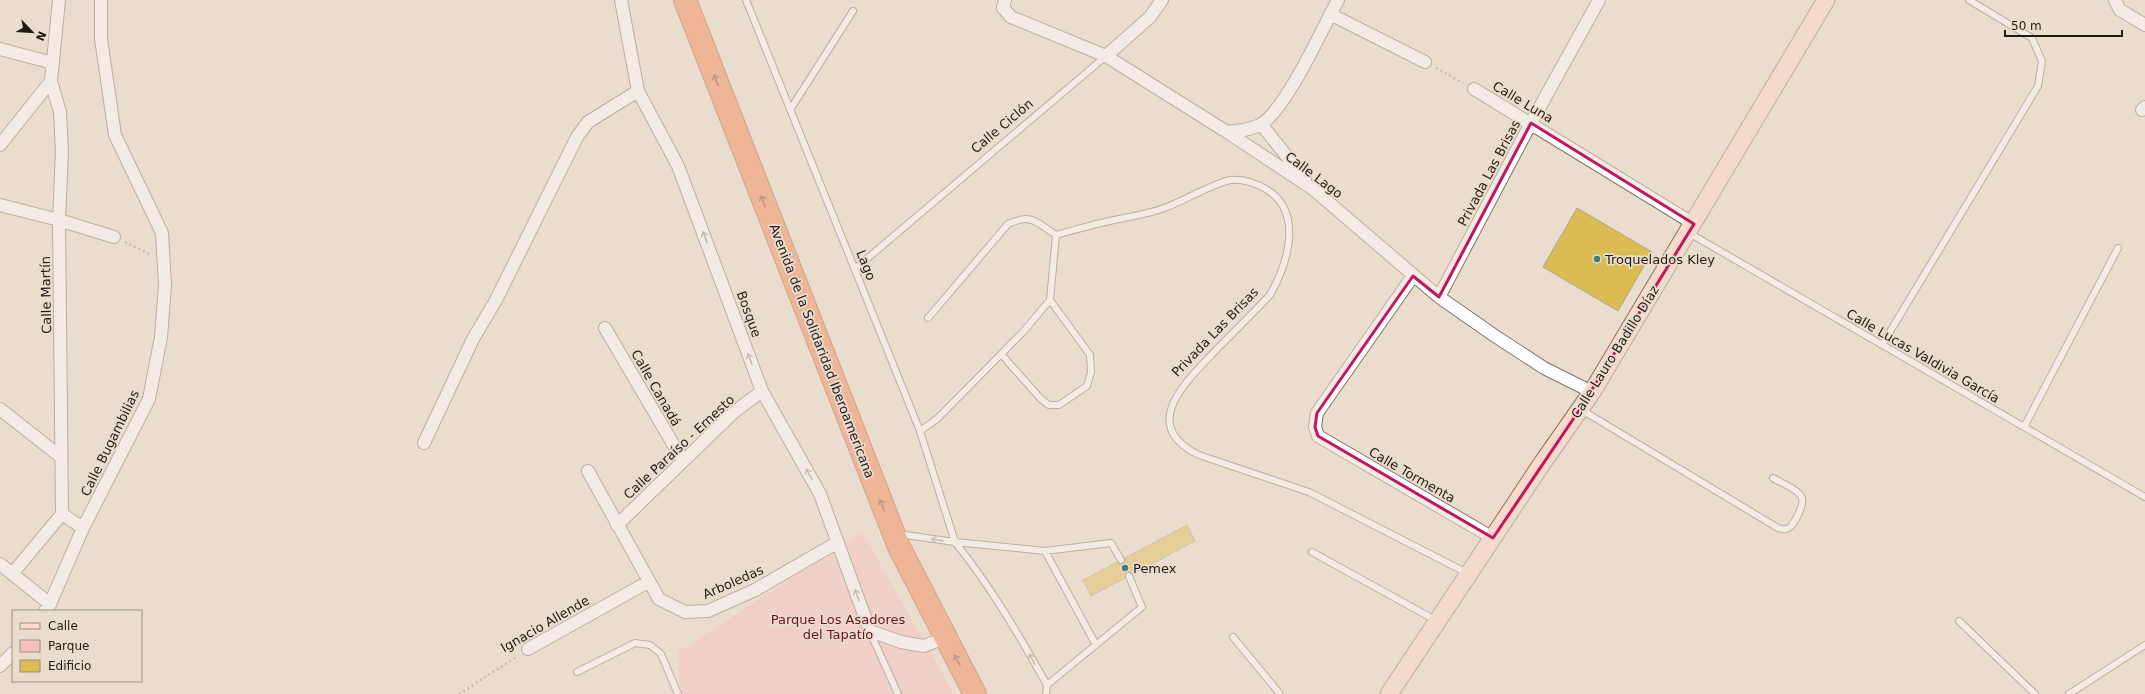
<svg xmlns="http://www.w3.org/2000/svg" width="2145" height="694" font-family="'DejaVu Sans',sans-serif">
<rect width="100%" height="100%" fill="#ebddce"/>
<path fill="#f7c1c1" d="M 862,532 L 954,694 L 680,694 L 678,652 Z"/>
<path fill="#dbbc53" stroke="#aaa593" d="M 1577,208 L 1652,252 L 1618,311 L 1543,267 Z
M 1187,525 L 1195,541 L 1133,574 L 1127,572 L 1125,578 L 1091,596 L 1083,580 L 1117,562 L 1123,564 L 1125,558 Z"/>
<g fill="none" stroke-linecap="round" stroke-linejoin="round">
<g stroke="#817567" stroke-width="8">
<path id="lane" d="M 746,0 L 920,431 L 955,542 L 1045,551 L 1111,543 L 1121,560
M 790,110 L 853,11
M 1689,233 L 2145,497
M 856,268 L 1106,56
M 928,318 L 1008,224 C 1032,213 1036,222 1056,235
M 1882,345 L 2038,86 L 2042,61 L 2032,38 L 1969,0
M 1001,354 L 1041,399 L 1049,405 L 1059,405 L 1087,386 L 1091,372 L 1090,355 L 1050,300
M 1580,409 L 1778,528 C 1782,529 1786,531 1790,527 C 1795,522 1806,503 1801,496 C 1796,488 1781,483 1773,478
M 2024,427 L 2118,248
M 920,431 L 937,419 L 1023,332 L 1050,300 L 1056,235 C 1075,230 1094,224 1114,220 C 1132,216 1150,214 1167,207 C 1183,201 1216,182 1231,180 C 1244,179 1255,183 1266,189 C 1304,212 1288,263 1270,295 C 1253,313 1235,331 1217,349 C 1187,381 1137,425 1199,455 L 1309,492 L 1467,573
M 898,534 L 955,542 C 991,587 1019,635 1047,685 L 1046,694
M 1045,551 L 1096,645
M 1312,552 L 1437,621
M 1959,621 L 2035,694
M 870,632 L 898,694
M 1233,637 L 1280,694
M 577,672 L 635,643 L 650,645 L 661,654 L 678,694
M 1047,685 L 1142,607 L 1129,576
M 2069,694 L 2145,645"/>
</g>
<g stroke="#817567" stroke-width="14">
<path id="street" d="M 621,0 L 638,91 L 678,166 L 762,391 L 820,494 L 870,631 L 901,642 L 924,646 L 944,638
M 1005,0 L 1003,8 L 1011,17 L 1106,56 L 1227,132 L 1313,189 L 1439,297 L 1495,336 L 1544,368 L 1592,392
M 2115,0 L 2120,10 L 2145,25
M 1330,14 L 1425,62
M 0,49 L 53,63
M 1106,56 L 1150,17 L 1162,0
M 1474,89 L 1694,224
M 2142,110 L 2145,107
M 1261,124 L 1305,179
M 1227,132 C 1239,131 1249,130 1260,125 C 1286,110 1322,29 1338,0
M 0,145 L 51,81
M 0,205 L 59,220 L 114,237
M 1413,276 L 1317,413 L 1315,427 L 1318,436 L 1493,538
M 1439,297 L 1531,123 L 1599,0
M 605,328 L 683,461
M 0,409 L 61,457
M 424,443 L 473,339 L 496,300 L 577,137 L 588,122 L 638,91
M 588,471 L 659,599 L 685,612 L 708,611 L 755,590 L 838,542
M 62,514 L 83,528
M 617,525 L 733,413 L 762,391
M 0,564 L 50,604
M 12,574 L 62,514 L 59,220 L 62,151 L 60,112 L 51,81 L 59,0
M 45,611 L 50,604 L 83,528 L 149,399 L 161,337 L 165,285 L 162,233 L 115,135 L 101,39 L 101,0
M 528,649 L 648,582
M 0,666 L 13,653"/>
</g>
<g stroke="#817567" stroke-width="19">
<path id="secondary" d="M 1389,694 L 1543,462 L 1592,392 L 1826,0"/>
</g>
<g stroke="#a86040" stroke-width="24">
<path id="highway" d="M 685,0 L 899,547 L 975,694"/>
</g>
<path stroke="#a0958a" stroke-width="2.5" stroke-dasharray="2 3" stroke-linecap="butt" d="M 1436,68 L 1463,83
M 125,242 L 151,255
M 459,694 L 518,656"/>
<use href="#lane" stroke="#fff" stroke-width="6"/>
<use href="#street" stroke="#fff" stroke-width="12"/>
<use href="#secondary" stroke="#fbdacc" stroke-width="17"/>
<use href="#highway" stroke="#f18556" stroke-width="22"/>
</g>
<defs><path id="oneway-shaft" d="M-6 0H5M1.5-3L5.5 0L1.5 3" fill="none" stroke-width="1.6" stroke-linecap="round" stroke-linejoin="round"/></defs>
<g stroke="#7f4b33">
<use href="#oneway-shaft" transform="translate(716 80) rotate(-111)"/>
<use href="#oneway-shaft" transform="translate(763 201) rotate(-111)"/>
<use href="#oneway-shaft" transform="translate(882 505) rotate(-111)"/>
<use href="#oneway-shaft" transform="translate(957 660) rotate(-119)"/>
</g>
<g stroke="#9b9896">
<use href="#oneway-shaft" transform="translate(705 237) rotate(-110)"/>
<use href="#oneway-shaft" transform="translate(750 359) rotate(-110)"/>
<use href="#oneway-shaft" transform="translate(809 474) rotate(-120)"/>
<use href="#oneway-shaft" transform="translate(937 540) rotate(-172)"/>
<use href="#oneway-shaft" transform="translate(857 595) rotate(-110)"/>
<use href="#oneway-shaft" transform="translate(1032 659) rotate(-119)"/>
</g>
<path d="M0 0H2145V694H0ZM 1531,123 L 1694,224 L 1580,409 L 1493,538 L 1318,436 L 1315,427 L 1317,413 L 1413,276 L 1439,297 Z" fill="#ebddce" fill-opacity=".55" fill-rule="evenodd"/>
<path fill="none" stroke="#c2185b" stroke-width="3" stroke-linejoin="round" d="M 1531,123 L 1694,224 L 1580,409 L 1493,538 L 1318,436 L 1315,427 L 1317,413 L 1413,276 L 1439,297 Z"/>
<g fill="#38817e" stroke="#ebddce" stroke-width="1.5">
<circle cx="1597" cy="259" r="4"/>
<circle cx="1125" cy="568" r="4"/>
</g>
<g text-anchor="middle" dominant-baseline="central" stroke-width="3.5" stroke-linejoin="round" paint-order="stroke">
<g font-size="13" fill="#211b16" stroke="#ebddce">
<text transform="translate(1523 102) rotate(31)">Calle Luna</text>
<text transform="translate(1002 126) rotate(-40)">Calle Ciclón</text>
<text transform="translate(1489 173) rotate(-62)">Privada Las Brisas</text>
<text transform="translate(1314 175) rotate(37)">Calle Lago</text>
<text transform="translate(866 265) rotate(68)">Lago</text>
<text transform="translate(46 295) rotate(-91)">Calle Martín</text>
<text transform="translate(749 314) rotate(70)">Bosque</text>
<text transform="translate(1215 332) rotate(-46)">Privada Las Brisas</text>
<text transform="translate(822 351) rotate(69)">Avenida de la Solidaridad Iberoamericana</text>
<text transform="translate(1615 352) rotate(-58)">Calle Lauro Badillo Díaz</text>
<text transform="translate(1923 356) rotate(30)">Calle Lucas Valdivia García</text>
<text transform="translate(656 388) rotate(60)">Calle Canadá</text>
<text transform="translate(110 443) rotate(-64)">Calle Bugambilias</text>
<text transform="translate(679 447) rotate(-43)">Calle Paraíso - Ernesto</text>
<text transform="translate(1412 475) rotate(30)">Calle Tormenta</text>
<text transform="translate(733 582) rotate(-24)">Arboledas</text>
<text transform="translate(545 624) rotate(-30)">Ignacio Allende</text>
</g>
<g font-size="13" fill="#211b16" stroke="#ebddce" text-anchor="start">
<text x="1605" y="259">Troquelados Kley</text>
<text x="1133" y="568">Pemex</text>
</g>
<g font-size="13" fill="#6e0f1f" stroke="#ebddce">
<text x="838" y="619">Parque Los Asadores<tspan x="838" dy="15">del Tapatío</tspan></text>
</g>
</g>
<rect x="12" y="610" width="130" height="72" fill="#ebddce" stroke="#9a8f84"/>
<rect x="20" y="623" width="20" height="6" fill="#fbdacc" stroke="#9a8f84"/>
<text x="48" y="630" font-size="12" fill="#211b16">Calle</text>
<rect x="20" y="640" width="20" height="12" fill="#f7c1c1" stroke="#9a8f84"/>
<text x="48" y="650" font-size="12" fill="#211b16">Parque</text>
<rect x="20" y="660" width="20" height="12" fill="#dbbc53" stroke="#9a8f84"/>
<text x="48" y="670" font-size="12" fill="#211b16">Edificio</text>
<g transform="translate(32 32) rotate(115)" stroke="#ebddce" stroke-width="3" paint-order="stroke">
<path d="M0-3L7 15L0 10L-7 15Z" fill="#211b16"/>
<text y="-6" font-size="11" font-weight="bold" text-anchor="middle" fill="#211b16">N</text>
</g>
<path d="M2005 30v6h117v-6" fill="none" stroke="#211b16" stroke-width="2"/>
<text x="2011" y="30" font-size="12" fill="#211b16" stroke="#ebddce" stroke-width="3" paint-order="stroke">50 m</text>
</svg>
